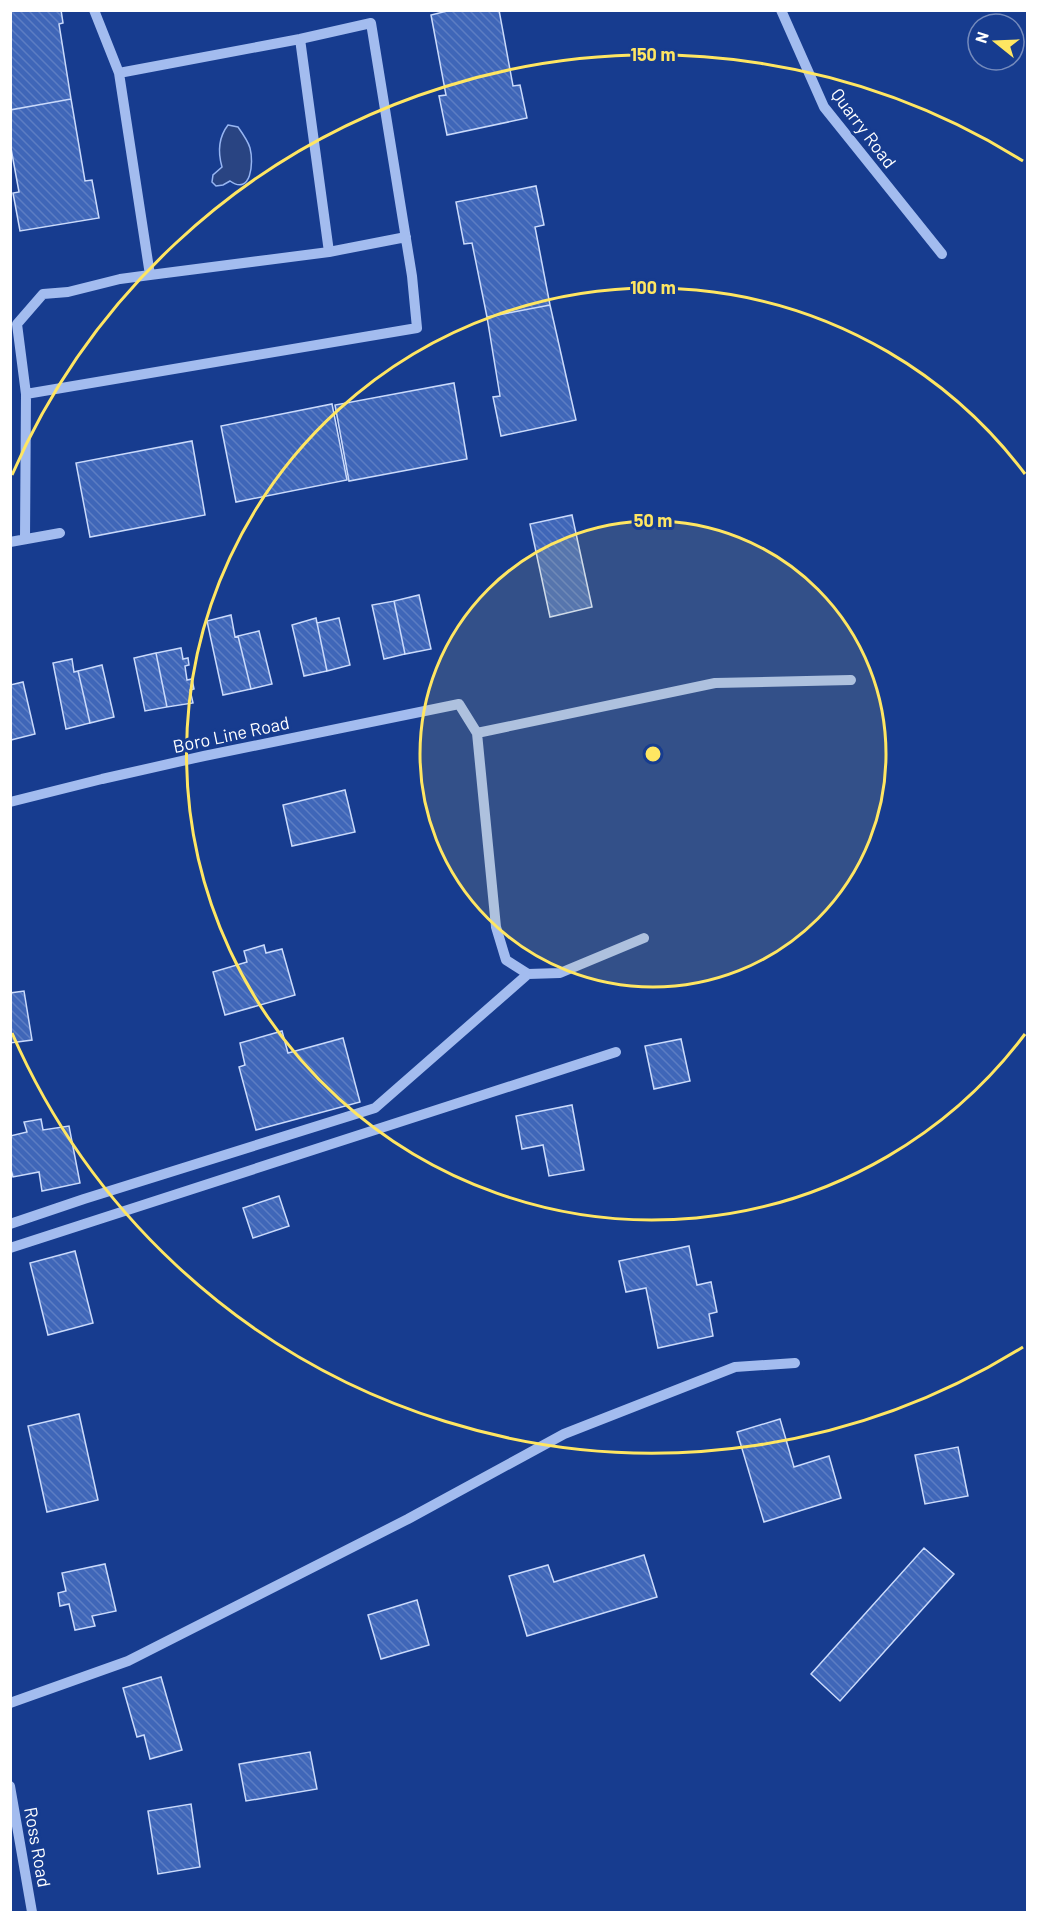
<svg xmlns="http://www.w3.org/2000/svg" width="1038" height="1923" font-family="Barlow,sans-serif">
<defs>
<pattern id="building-back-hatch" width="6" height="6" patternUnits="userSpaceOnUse" patternTransform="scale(1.5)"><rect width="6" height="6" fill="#3f66b8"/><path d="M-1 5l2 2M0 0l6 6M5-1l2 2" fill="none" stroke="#5c7dc3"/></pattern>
</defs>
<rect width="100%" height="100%" fill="#173c8f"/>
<path fill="#294482" stroke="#96b5f2" stroke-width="1.5" d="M 228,125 L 238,127 C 243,134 248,141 250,148 C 254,163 251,196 230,181 L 223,185 L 216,186 L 212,182 L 213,175 L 222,167 C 218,153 218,138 228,125 Z"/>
<path fill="url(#building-back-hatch)" stroke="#cadafb" stroke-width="1.5" d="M 10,10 L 61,10 L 63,23 L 59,24 L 71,99 L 10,110 Z
M 451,10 L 499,10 L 513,86 L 520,85 L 527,118 L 447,135 L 439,96 L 446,95 L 431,15 Z
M 71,99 L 85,181 L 92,180 L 99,218 L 20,231 L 13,193 L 19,192 L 10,143 L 10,110 Z
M 536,186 L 544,225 L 535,227 L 550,305 L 487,317 L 472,243 L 464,244 L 456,202 Z
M 550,305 L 576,420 L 501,436 L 493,397 L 500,396 L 487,317 Z
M 454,383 L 467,459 L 349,481 L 335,405 Z
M 332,404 L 347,480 L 236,502 L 221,426 Z
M 192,441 L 205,515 L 90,537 L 76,463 Z
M 572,515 L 592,607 L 550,617 L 530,524 Z
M 419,595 L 431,649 L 405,654 L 394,601 Z
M 394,601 L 405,654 L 384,659 L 372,605 Z
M 231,615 L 235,637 L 238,636 L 251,689 L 223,695 L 207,621 Z
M 316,618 L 327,671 L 304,676 L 292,625 Z
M 339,618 L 350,665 L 327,671 L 317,623 Z
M 259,631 L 272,684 L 251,689 L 238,636 Z
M 181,648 L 183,659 L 188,658 L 189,665 L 185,666 L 187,680 L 192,679 L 194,689 L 190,690 L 193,703 L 167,707 L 156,653 Z
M 156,653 L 167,707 L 145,711 L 134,658 Z
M 72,659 L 74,672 L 78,671 L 90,723 L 66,729 L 53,663 Z
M 102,665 L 114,717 L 90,723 L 78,671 Z
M 23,682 L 35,734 L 11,740 L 10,685 Z
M 345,790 L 355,832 L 292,846 L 283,805 Z
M 264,945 L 266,953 L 282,949 L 295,995 L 225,1015 L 213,972 L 247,962 L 244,951 Z
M 24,991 L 32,1040 L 10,1043 L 10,993 Z
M 282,1031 L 288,1053 L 343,1038 L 360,1102 L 256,1130 L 239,1067 L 245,1065 L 240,1043 Z
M 681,1039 L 690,1081 L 654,1089 L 645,1046 Z
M 572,1105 L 584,1170 L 549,1176 L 543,1145 L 522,1149 L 516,1116 Z
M 41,1119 L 43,1130 L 69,1126 L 80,1183 L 42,1191 L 39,1172 L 13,1177 L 10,1166 L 10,1136 L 27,1132 L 24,1122 Z
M 279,1196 L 289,1226 L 253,1238 L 243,1208 Z
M 689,1246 L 697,1285 L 711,1282 L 717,1312 L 709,1314 L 713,1336 L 658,1348 L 646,1288 L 626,1292 L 619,1261 Z
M 75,1251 L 93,1323 L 48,1335 L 30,1263 Z
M 79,1414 L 98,1500 L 47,1512 L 28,1426 Z
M 780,1419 L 794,1467 L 829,1456 L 841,1498 L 764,1522 L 737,1432 Z
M 958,1447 L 968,1496 L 925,1504 L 915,1455 Z
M 924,1548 L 954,1574 L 840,1701 L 811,1674 Z
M 644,1555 L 657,1597 L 527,1636 L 509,1576 L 548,1565 L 554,1582 Z
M 105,1564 L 116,1611 L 92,1616 L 95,1626 L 75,1630 L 69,1604 L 60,1606 L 58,1593 L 66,1591 L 62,1573 Z
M 417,1600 L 429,1645 L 381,1659 L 368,1615 Z
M 161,1677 L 182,1750 L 150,1759 L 144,1735 L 137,1737 L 123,1688 Z
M 310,1752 L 317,1789 L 246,1801 L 239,1764 Z
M 191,1804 L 200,1867 L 158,1874 L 148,1811 Z"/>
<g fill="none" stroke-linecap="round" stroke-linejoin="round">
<path stroke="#a3bcef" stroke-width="10" d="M 94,10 L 119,73 L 150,275
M 781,10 L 824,107 L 942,254
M 300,39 L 329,252
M 26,394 L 417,328 L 412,276 L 371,23 L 300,39 L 119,73
M 25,539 L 26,394 L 17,324 L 43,294 L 68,292 L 120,279 L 150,275 L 329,252 L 406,237
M 10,542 L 60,533
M 477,733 L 715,683 L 851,680
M 10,802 L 102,779 L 204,756 L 459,704 L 477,733 L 496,927 L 506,960 L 528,974 L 560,973 L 644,938
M 10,1224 L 84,1199 L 375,1108 L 528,974
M 10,1248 L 616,1052
M 10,1703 L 128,1661 L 408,1519 L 564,1434 L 735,1367 L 795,1363
M 10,1786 L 32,1912"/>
</g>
<circle cx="653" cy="754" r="233" fill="#ffe662" fill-opacity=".12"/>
<g fill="none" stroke="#ffe662" stroke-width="3">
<circle cx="653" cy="754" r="233"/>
<path d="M1025 1034A466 466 0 1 1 1025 474"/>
<path d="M1023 1347A699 699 0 0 1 12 1033M12 475A699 699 0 0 1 1023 161"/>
</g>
<g text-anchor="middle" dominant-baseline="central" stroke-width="6" stroke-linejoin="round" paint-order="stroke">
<g font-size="18" fill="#fff" stroke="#173c8f">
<text transform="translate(864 128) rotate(53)">Quarry Road</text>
<text transform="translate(231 734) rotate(-12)">Boro Line Road</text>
<text transform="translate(38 1847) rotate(80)">Ross Road</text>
</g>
</g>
<circle cx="653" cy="754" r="9" fill="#ffe662" stroke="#173c8f" stroke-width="3"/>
<g font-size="18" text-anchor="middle" font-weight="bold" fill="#ffe662" stroke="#173c8f" stroke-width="6" stroke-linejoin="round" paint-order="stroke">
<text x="653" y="61">150 m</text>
<text x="653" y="294">100 m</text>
<text x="653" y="527">50 m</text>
</g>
<rect width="1038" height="1923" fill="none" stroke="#ffffff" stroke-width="24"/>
<g transform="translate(996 42) rotate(288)"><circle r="28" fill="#173c8f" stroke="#748abc" stroke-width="1.5"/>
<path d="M0-4.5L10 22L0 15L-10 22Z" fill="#ffe662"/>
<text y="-9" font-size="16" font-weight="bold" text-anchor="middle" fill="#ffffff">N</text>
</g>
</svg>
